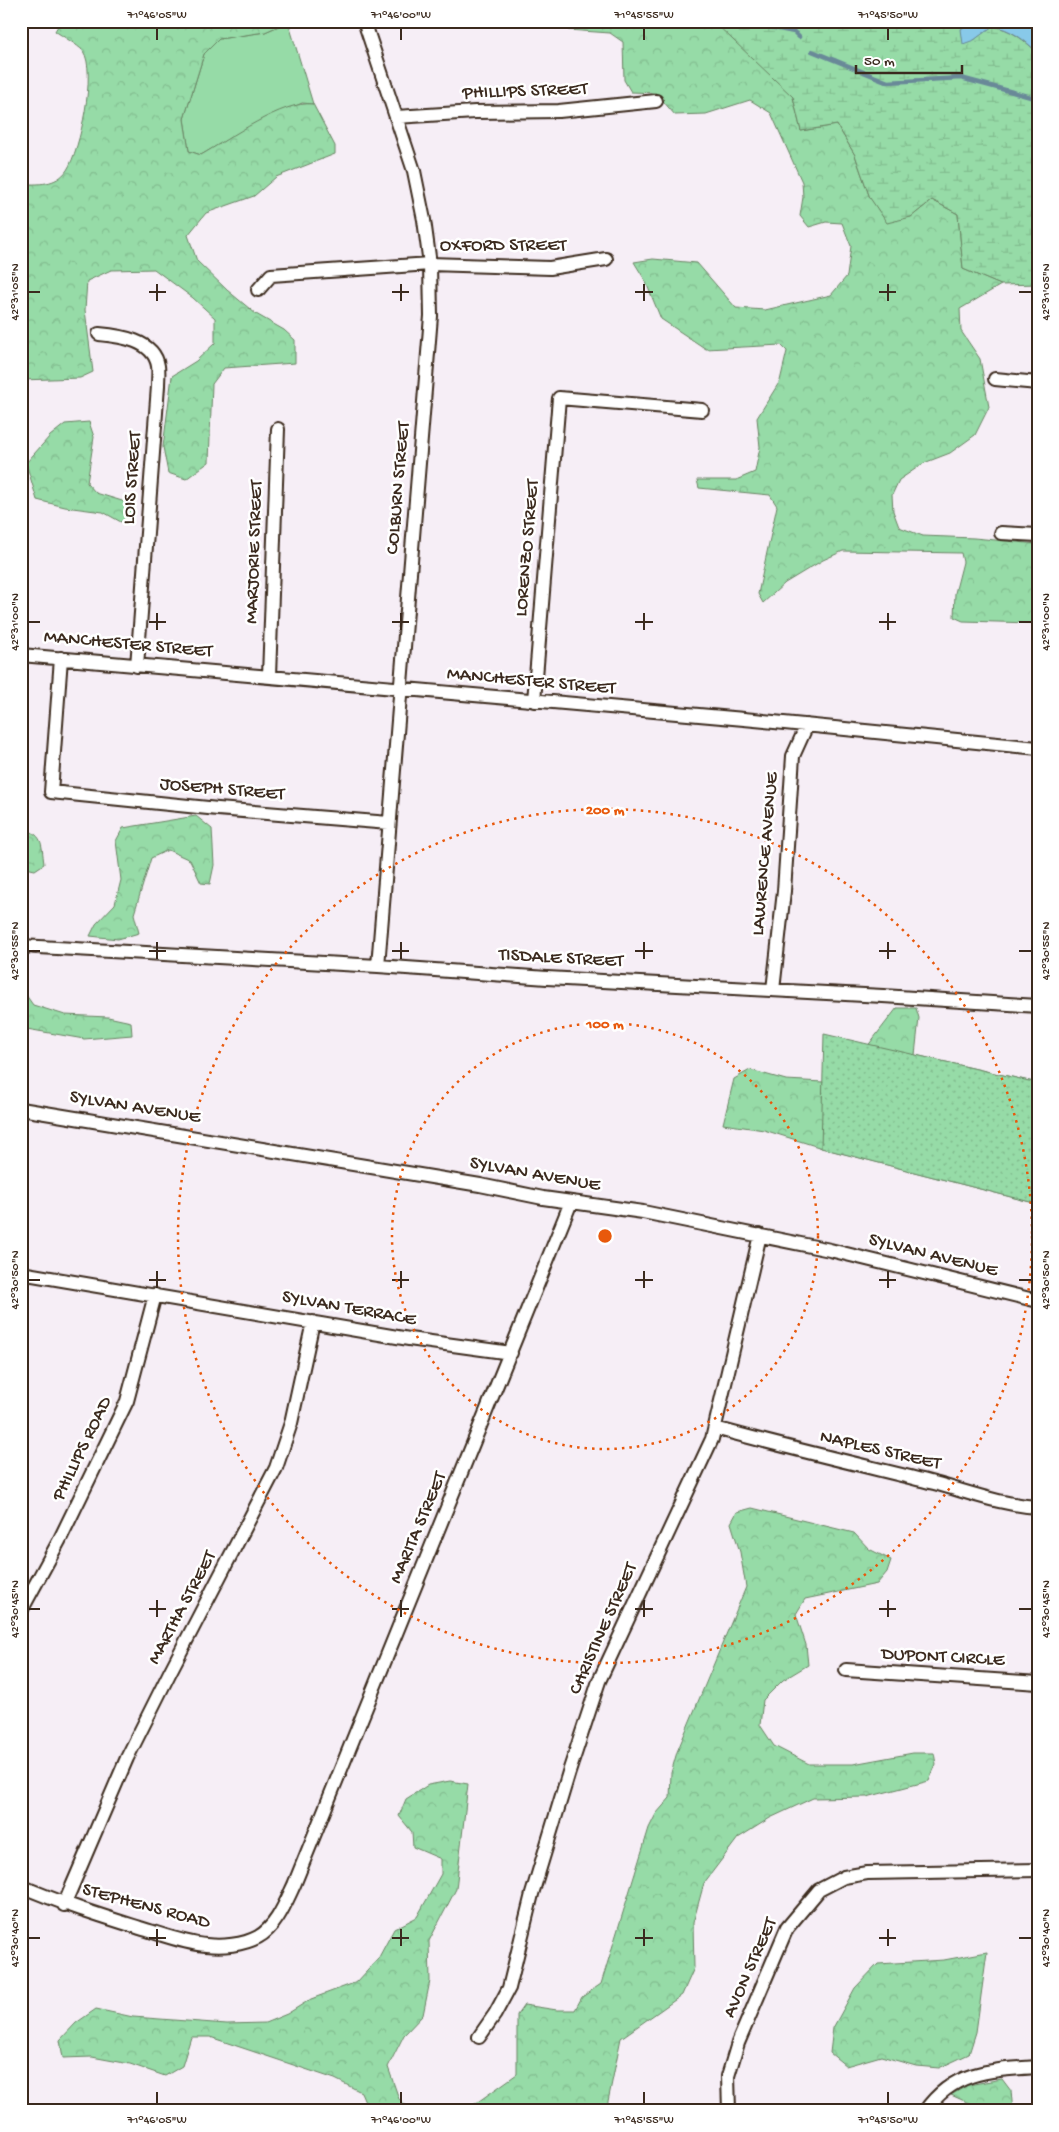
<svg xmlns="http://www.w3.org/2000/svg" width="1059" height="2132" font-family="'Gochi Hand',sans-serif">
<defs>
<pattern id="forest-crowns" width="20" height="18" patternUnits="userSpaceOnUse" patternTransform="scale(1.25)"><rect width="20" height="18" fill="#96dba7"/><path d="M2 6a3 3 0 1 1 6 0M12 15a3 3 0 1 1 6 0" fill="none" stroke="#82bc8f"/></pattern>
<pattern id="wetland-marsh" width="20" height="14" patternUnits="userSpaceOnUse" patternTransform="scale(1.25)"><rect width="20" height="14" fill="#96dba7"/><path d="M1 5h8M5 5V1M11 12h8M15 12V8" fill="none" stroke="#82bc8f"/></pattern>
<pattern id="park-dots" width="8" height="8" patternUnits="userSpaceOnUse" patternTransform="scale(1.25)"><rect width="8" height="8" fill="#96dba7"/><path d="M2 2h.1M6 6h.1" fill="none" stroke="#82bc8f" stroke-width="1.8" stroke-linecap="round"/></pattern>
</defs>
<rect width="100%" height="100%" fill="#f6eef6"/>
<filter id="ink" filterUnits="userSpaceOnUse"><feTurbulence type="fractalNoise" baseFrequency=".02" numOctaves="2"/><feDisplacementMap in="SourceGraphic" scale="10" xChannelSelector="R" yChannelSelector="G"/><feConvolveMatrix kernelMatrix="1 2 1 2 8 2 1 2 1" color-interpolation-filters="sRGB"/></filter>
<g filter="url(#ink)">
<path fill="#96dba7" stroke="#688262" d="M 282,21 L 288,21 L 313,104 L 302,103 L 237,134 L 201,155 L 189,151 L 184,119 L 204,54 L 219,39 L 265,32 L 281,25 Z"/>
<path fill="url(#forest-crowns)" stroke="#688262" d="M 61,21 L 282,21 L 281,25 L 265,32 L 219,39 L 204,54 L 184,119 L 189,151 L 201,155 C 229,139 283,100 313,104 L 335,146 L 335,154 L 276,177 L 254,196 L 206,213 L 188,235 L 197,261 L 227,290 L 256,314 L 284,330 L 295,340 L 295,363 L 224,368 L 212,384 L 209,462 L 186,479 L 168,473 L 163,447 L 172,376 L 196,361 L 215,343 L 215,318 L 193,298 L 154,269 L 111,270 L 87,281 L 85,310 L 93,372 L 80,378 L 21,380 L 21,184 C 38,184 56,186 67,170 C 80,150 97,71 83,51 C 78,45 62,36 55,31 Z
M 569,21 L 713,21 L 786,39 L 793,97 L 801,131 L 837,125 L 855,155 L 870,198 L 911,217 L 932,200 L 958,214 L 963,269 L 1001,285 L 960,309 L 961,331 L 980,359 L 989,407 L 975,435 L 950,453 L 924,463 L 899,480 L 892,495 L 893,511 L 899,527 L 923,536 L 974,538 L 1038,544 L 1038,620 L 1031,623 L 963,621 L 954,617 L 955,593 L 963,562 L 961,553 L 843,551 L 823,560 L 785,583 L 763,603 L 758,594 L 777,506 L 770,495 L 699,488 L 697,480 L 736,480 L 755,472 L 760,447 L 757,418 L 780,381 L 787,351 L 781,345 L 706,349 L 661,319 L 645,280 L 634,262 L 653,259 L 697,263 L 736,308 L 765,310 L 831,295 L 847,276 L 851,246 L 842,223 L 826,222 L 809,227 L 800,216 L 803,197 L 802,182 L 771,113 L 750,100 L 706,114 L 675,115 L 656,93 L 631,92 L 624,80 L 623,42 L 610,33 L 568,30 Z
M 89,422 L 94,437 L 87,483 L 96,493 L 132,504 L 135,513 L 121,522 L 103,512 L 65,507 L 37,500 L 26,463 L 50,436 L 65,424 Z
M 196,816 L 212,829 L 214,865 L 210,884 L 201,883 L 190,860 L 168,850 L 151,858 L 134,914 L 139,933 L 118,939 L 90,936 L 96,924 L 115,904 L 121,880 L 116,841 L 123,828 Z
M 21,828 C 44,835 41,842 44,864 L 35,870 L 21,867 Z
M 21,988 L 33,1005 L 65,1015 L 108,1017 L 131,1022 L 132,1035 L 84,1039 L 21,1028 Z
M 897,1008 L 916,1008 L 919,1018 L 915,1055 L 1038,1083 L 1038,1204 L 822,1148 L 764,1130 L 723,1124 L 734,1079 L 750,1070 L 786,1080 L 823,1082 L 860,1056 Z
M 752,1508 L 854,1533 L 869,1549 L 891,1560 L 887,1572 L 877,1584 L 805,1599 L 796,1614 L 806,1645 L 808,1665 L 783,1680 L 763,1700 L 760,1725 L 774,1746 L 809,1764 L 853,1764 L 913,1753 L 934,1753 L 936,1764 L 929,1781 L 867,1797 L 813,1798 L 770,1818 L 738,1838 L 704,1883 L 693,1923 L 694,1968 L 682,1995 L 621,2038 L 606,2111 L 465,2111 L 517,2074 L 517,2015 L 524,2005 L 557,2010 L 575,2010 L 582,1997 L 601,1984 L 649,1828 L 656,1814 L 670,1798 L 671,1773 L 677,1752 L 746,1587 L 740,1552 L 731,1523 L 737,1512 Z
M 450,1781 L 468,1784 L 456,1889 L 429,1941 L 430,1981 L 423,2015 L 404,2035 L 388,2067 L 399,2099 L 412,2111 L 369,2111 L 361,2092 L 335,2079 L 210,2037 L 191,2037 L 182,2066 L 165,2076 L 130,2064 L 92,2057 L 63,2058 L 60,2040 L 76,2023 L 96,2009 L 133,2017 L 227,2024 L 265,2023 L 287,2014 L 311,1999 L 357,1982 L 378,1959 L 394,1929 L 417,1917 L 441,1874 L 441,1859 L 413,1847 L 412,1832 L 399,1816 L 406,1799 L 428,1785 Z
M 987,1952 L 976,2032 L 969,2054 L 939,2068 L 916,2066 L 881,2056 L 846,2066 L 830,2053 L 833,2028 L 855,1988 L 878,1964 L 944,1960 Z
M 1002,2079 L 1011,2091 L 1013,2111 L 987,2111 L 951,2095 L 968,2085 Z"/>
<path fill="url(#wetland-marsh)" stroke="#688262" d="M 713,21 L 972,21 L 961,29 L 974,40 L 992,26 C 1011,29 1024,40 1038,53 L 1038,284 L 1001,285 L 963,269 L 958,214 L 932,200 L 911,217 L 887,223 L 870,198 L 855,155 L 837,125 L 801,131 L 793,97 Z"/>
<path fill="url(#park-dots)" stroke="#688262" d="M 824,1034 L 1038,1083 L 1038,1204 L 821,1148 Z"/>
<path fill="#88c9e9" stroke="#698998" d="M 972,21 L 1038,21 L 1038,53 C 1025,40 1011,29 993,26 L 974,40 L 963,44 L 961,29 Z"/>
<g fill="none" stroke-linecap="round" stroke-linejoin="round">
<path stroke="#698998" stroke-width="4.5" d="M 741,21 L 794,32 L 799,37
M 812,51 L 888,82 L 961,78 L 1038,99"/>
<g stroke="#3b2a1e" stroke-width="16">
<path id="minor" d="M 364,21 L 414,171 L 424,220 L 430,264 L 431,316 L 378,966
M 396,117 L 475,112 L 559,111 L 656,101
M 258,290 L 271,275 L 430,264 L 550,268 L 606,259
M 99,334 C 120,336 154,340 158,366 C 159,372 158,379 158,386 L 137,666
M 995,379 L 1038,383
M 1001,533 L 1038,535
M 21,655 L 744,719 L 1038,748
M 61,658 L 51,792 L 218,809 L 389,823
M 269,676 L 278,429
M 534,701 L 559,398 L 702,410
M 21,946 L 378,966 L 547,978 L 883,996 L 1038,1006
M 773,990 L 784,891 L 793,756 L 807,725
M 21,1109 L 480,1185 L 543,1198 L 643,1212 L 830,1250 L 1038,1301
M 21,1273 L 409,1339 L 511,1353
M 715,1428 C 788,1448 861,1465 934,1483 C 968,1492 1002,1505 1038,1507
M 21,1611 L 59,1541 L 127,1401 L 155,1295
M 846,1670 L 1038,1683
M 21,1886 C 60,1903 99,1915 140,1928 C 161,1934 183,1943 206,1945 C 222,1947 243,1945 258,1937 C 276,1927 285,1904 294,1885 L 571,1202
M 64,1905 L 127,1758 L 170,1672 L 276,1468 L 291,1423 L 313,1322
M 479,2037 L 495,2014 L 509,1988 L 532,1894 L 569,1772 L 599,1681 L 712,1439 L 760,1235
M 729,2111 L 728,2076 L 738,2043 L 787,1928 L 819,1890 L 844,1877 L 867,1873 L 1038,1870
M 925,2111 C 954,2070 991,2070 1038,2067"/>
</g>
<use href="#minor" stroke="#fff" stroke-width="12"/>
</g>
</g>
<path fill="none" stroke="#3b2a1e" stroke-width="2" d="M 157,28 L 157,40M 401,28 L 401,40M 644,28 L 644,40M 888,28 L 888,40M 157,284 L 157,301M 401,284 L 401,301M 644,284 L 644,301M 888,284 L 888,301M 28,292 L 40,292M 149,292 L 166,292M 392,292 L 409,292M 635,292 L 653,292M 879,292 L 896,292M 1019,292 L 1032,292M 157,613 L 157,630M 401,613 L 401,630M 644,613 L 644,630M 888,613 L 888,630M 28,622 L 40,622M 149,622 L 166,622M 392,622 L 409,622M 635,622 L 653,622M 879,622 L 896,622M 1019,622 L 1032,622M 157,942 L 157,959M 401,942 L 401,959M 644,942 L 644,959M 888,942 L 888,959M 28,951 L 40,951M 149,951 L 166,951M 392,951 L 409,951M 635,951 L 653,951M 879,951 L 896,951M 1019,951 L 1032,951M 157,1271 L 157,1288M 401,1271 L 401,1288M 644,1271 L 644,1288M 888,1271 L 888,1288M 28,1280 L 40,1280M 149,1280 L 166,1280M 392,1280 L 409,1280M 635,1280 L 653,1280M 879,1280 L 896,1280M 1019,1280 L 1032,1280M 157,1600 L 157,1617M 401,1600 L 401,1617M 644,1600 L 644,1617M 888,1600 L 888,1617M 28,1609 L 40,1609M 149,1609 L 166,1609M 392,1609 L 409,1609M 635,1609 L 653,1609M 879,1609 L 896,1609M 1019,1609 L 1032,1609M 157,1929 L 157,1946M 401,1929 L 401,1946M 644,1929 L 644,1946M 888,1929 L 888,1946M 28,1938 L 40,1938M 149,1938 L 166,1938M 392,1938 L 409,1938M 635,1938 L 653,1938M 879,1938 L 896,1938M 1019,1938 L 1032,1938M 157,2092 L 157,2104M 401,2092 L 401,2104M 644,2092 L 644,2104M 888,2092 L 888,2104"/>
<g fill="none" stroke="#e8590c" stroke-width="2.5" stroke-dasharray="2.5 5">
<circle cx="605" cy="1236" r="213"/>
<circle cx="605" cy="1236" r="427"/>
</g>
<g text-anchor="middle" dominant-baseline="central" stroke-width="5" stroke-linejoin="round" paint-order="stroke">
<g font-size="19" fill="#3b2a1e" stroke="#fff">
<text transform="translate(525 92) rotate(-2)">PHILLIPS STREET</text>
<text x="503" y="246">OXFORD STREET</text>
<text transform="translate(133 478) rotate(-86)">LOIS STREET</text>
<text transform="translate(399 488) rotate(-85)">COLBURN STREET</text>
<text transform="translate(528 548) rotate(-85)">LORENZO STREET</text>
<text transform="translate(255 552) rotate(-88)">MARJORIE STREET</text>
<text transform="translate(128 645) rotate(5)">MANCHESTER STREET</text>
<text transform="translate(531 682) rotate(5)">MANCHESTER STREET</text>
<text transform="translate(222 790) rotate(5)">JOSEPH STREET</text>
<text transform="translate(766 854) rotate(-85)">LAWRENCE AVENUE</text>
<text transform="translate(561 959) rotate(3)">TISDALE STREET</text>
<text transform="translate(135 1108) rotate(9)">SYLVAN AVENUE</text>
<text transform="translate(535 1175) rotate(10)">SYLVAN AVENUE</text>
<text transform="translate(933 1256) rotate(14)">SYLVAN AVENUE</text>
<text transform="translate(349 1309) rotate(10)">SYLVAN TERRACE</text>
<text transform="translate(83 1449) rotate(-64)">PHILLIPS ROAD</text>
<text transform="translate(880 1451) rotate(13)">NAPLES STREET</text>
<text transform="translate(419 1528) rotate(-67)">MARITA STREET</text>
<text transform="translate(183 1608) rotate(-62)">MARTHA STREET</text>
<text transform="translate(604 1629) rotate(-66)">CHRISTINE STREET</text>
<text transform="translate(943 1658) rotate(3)">DUPONT CIRCLE</text>
<text transform="translate(146 1907) rotate(15)">STEPHENS ROAD</text>
<text transform="translate(751 1968) rotate(-66)">AVON STREET</text>
</g>
</g>
<circle cx="605" cy="1236" r="8" fill="#e8590c" stroke="#fff" stroke-width="2.5"/>
<g font-size="15" text-anchor="middle" font-weight="bold" fill="#e8590c" stroke="#fff" stroke-width="5" stroke-linejoin="round" paint-order="stroke">
<text x="605" y="814">200 m</text>
<text x="605" y="1028">100 m</text>
</g>
<rect width="1059" height="2132" fill="none" stroke="#fff" stroke-width="55"/>
<path d="M856 65v8h106v-8" fill="none" stroke="#3b2a1e" stroke-width="2.5"/>
<text x="864" y="65" font-size="15" fill="#3b2a1e" stroke="#ffffff" stroke-width="4" paint-order="stroke">50 m</text>
<rect x="28" y="28" width="1004" height="2076" fill="none" stroke="#3b2a1e" stroke-width="2"/>
<g font-size="12" text-anchor="middle" fill="#3b2a1e">
<text x="157" y="18">71°46'05"W</text>
<text x="401" y="18">71°46'00"W</text>
<text x="644" y="18">71°45'55"W</text>
<text x="888" y="18">71°45'50"W</text>
<text transform="translate(14 292) rotate(-90)" y="4">42°31'05"N</text>
<text transform="translate(1045 292) rotate(-90)" y="4">42°31'05"N</text>
<text transform="translate(14 622) rotate(-90)" y="4">42°31'00"N</text>
<text transform="translate(1045 622) rotate(-90)" y="4">42°31'00"N</text>
<text transform="translate(14 951) rotate(-90)" y="4">42°30'55"N</text>
<text transform="translate(1045 951) rotate(-90)" y="4">42°30'55"N</text>
<text transform="translate(14 1280) rotate(-90)" y="4">42°30'50"N</text>
<text transform="translate(1045 1280) rotate(-90)" y="4">42°30'50"N</text>
<text transform="translate(14 1609) rotate(-90)" y="4">42°30'45"N</text>
<text transform="translate(1045 1609) rotate(-90)" y="4">42°30'45"N</text>
<text transform="translate(14 1938) rotate(-90)" y="4">42°30'40"N</text>
<text transform="translate(1045 1938) rotate(-90)" y="4">42°30'40"N</text>
<text x="157" y="2123">71°46'05"W</text>
<text x="401" y="2123">71°46'00"W</text>
<text x="644" y="2123">71°45'55"W</text>
<text x="888" y="2123">71°45'50"W</text>
</g>
</svg>
